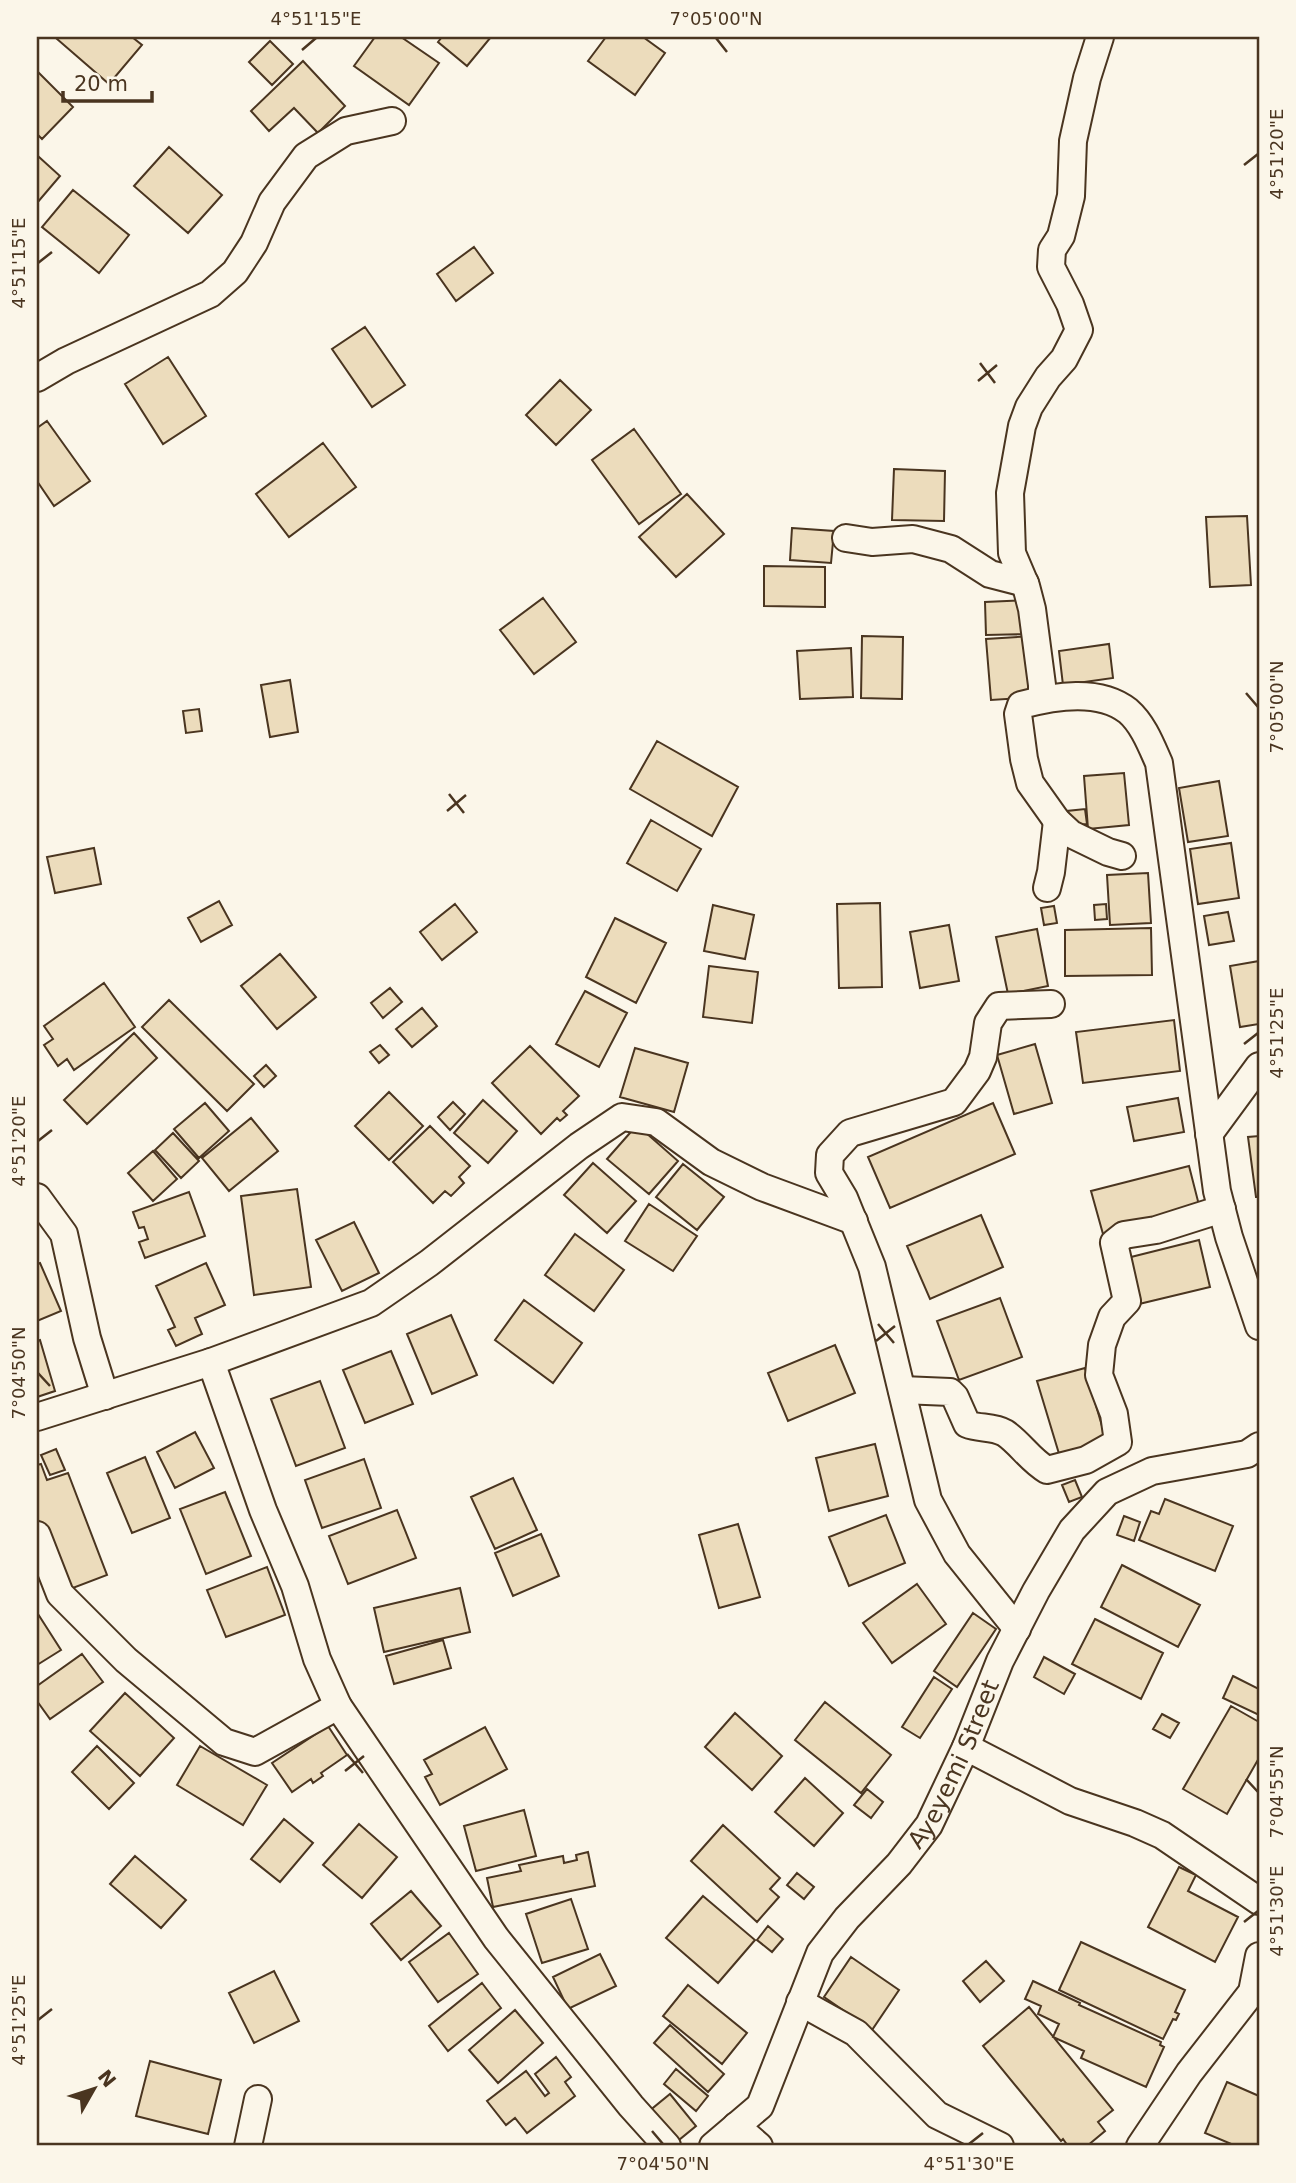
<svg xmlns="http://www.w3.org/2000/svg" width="1296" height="2183" font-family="'DejaVu Sans',sans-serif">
<rect width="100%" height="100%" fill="#fbf6e9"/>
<path fill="#ecdcbc" stroke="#4a3520" stroke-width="2" d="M 59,37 L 132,37 L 142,45 L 109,84 L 57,39 Z
M 375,37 L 401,37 L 439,63 L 409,105 L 354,66 Z
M 442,37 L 491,37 L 467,66 L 438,42 Z
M 606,37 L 643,37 L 665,53 L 635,95 L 588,61 Z
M 270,41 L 293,64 L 272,85 L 249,62 Z
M 303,61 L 345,106 L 318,133 L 294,108 L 269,131 L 251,111 Z
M 37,71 L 73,107 L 42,139 L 37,134 Z
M 169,147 L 222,195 L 188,233 L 134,186 Z
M 39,157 L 60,176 L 37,203 L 37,159 Z
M 73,190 L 129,235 L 99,273 L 42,227 Z
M 474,247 L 493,273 L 456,301 L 437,274 Z
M 365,327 L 405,385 L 372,407 L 332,349 Z
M 168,357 L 206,416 L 163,444 L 125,384 Z
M 560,380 L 591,410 L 556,445 L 526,415 Z
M 47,421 L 90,481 L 54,506 L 37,481 L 37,428 Z
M 634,429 L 681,494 L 639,524 L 592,460 Z
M 323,443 L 356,487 L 289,537 L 256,494 Z
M 894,469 L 945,471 L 944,521 L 892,520 Z
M 687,494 L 724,534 L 676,577 L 639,537 Z
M 1247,516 L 1251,585 L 1210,587 L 1206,517 Z
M 792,528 L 834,531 L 831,563 L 790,560 Z
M 764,566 L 825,567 L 825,607 L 764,606 Z
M 543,598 L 576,642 L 534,674 L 500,630 Z
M 1027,600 L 1029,634 L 986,635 L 985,602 Z
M 862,636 L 903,637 L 902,699 L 861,698 Z
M 1033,636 L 1036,697 L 991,700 L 986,639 Z
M 1109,644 L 1113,678 L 1063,685 L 1059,651 Z
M 851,648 L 853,697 L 800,699 L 797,651 Z
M 290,680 L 298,732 L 270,737 L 261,685 Z
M 199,709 L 202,731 L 186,733 L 183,711 Z
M 657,741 L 738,787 L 712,836 L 630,789 Z
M 1124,773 L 1129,825 L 1088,829 L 1084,776 Z
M 1219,781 L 1228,836 L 1188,842 L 1179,788 Z
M 1085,809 L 1087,824 L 1069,826 L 1067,811 Z
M 651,820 L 701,849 L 677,891 L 627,863 Z
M 1231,843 L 1239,898 L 1198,904 L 1190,849 Z
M 94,848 L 101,884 L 55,893 L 47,857 Z
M 1148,873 L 1151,923 L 1110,925 L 1107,875 Z
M 219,901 L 232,925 L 201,942 L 188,918 Z
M 880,903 L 882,987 L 839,988 L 837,904 Z
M 455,904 L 477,932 L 442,960 L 420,932 Z
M 1106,904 L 1107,919 L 1095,920 L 1094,905 Z
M 713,905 L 754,915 L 745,959 L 704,951 Z
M 1054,906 L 1057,923 L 1044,925 L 1041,908 Z
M 1228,912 L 1234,941 L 1209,945 L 1204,916 Z
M 615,918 L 666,943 L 636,1003 L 586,977 Z
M 949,925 L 959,981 L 920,988 L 910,932 Z
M 1151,928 L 1152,975 L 1065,976 L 1065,930 Z
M 1037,929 L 1048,986 L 1008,994 L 996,937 Z
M 280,954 L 316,997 L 277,1029 L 241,986 Z
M 1259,961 L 1259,1024 L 1240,1027 L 1230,966 Z
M 709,966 L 758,972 L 752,1023 L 703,1017 Z
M 104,983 L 135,1027 L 74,1070 L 67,1059 L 58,1066 L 44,1045 L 53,1039 L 44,1026 Z
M 390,988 L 402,1002 L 383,1018 L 371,1003 Z
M 585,991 L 627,1013 L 599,1067 L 556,1044 Z
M 169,1000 L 254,1084 L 227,1111 L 142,1027 Z
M 422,1008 L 437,1026 L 412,1047 L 396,1029 Z
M 1174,1020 L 1180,1071 L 1083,1083 L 1076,1032 Z
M 134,1033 L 157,1058 L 87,1124 L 64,1100 Z
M 1035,1044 L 1052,1103 L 1014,1114 L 997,1055 Z
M 380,1045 L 389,1055 L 379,1063 L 370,1052 Z
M 530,1046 L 579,1096 L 563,1111 L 567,1115 L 560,1121 L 557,1118 L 541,1134 L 492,1083 Z
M 635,1048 L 688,1063 L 674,1112 L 620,1097 Z
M 266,1065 L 276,1076 L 264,1087 L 254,1076 Z
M 389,1092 L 423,1126 L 389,1160 L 355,1126 Z
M 1178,1098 L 1184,1132 L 1134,1141 L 1127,1107 Z
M 483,1100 L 517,1131 L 488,1163 L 454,1133 Z
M 453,1102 L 465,1114 L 450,1130 L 438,1117 Z
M 205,1103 L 229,1131 L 199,1158 L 174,1129 Z
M 993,1103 L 1015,1154 L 890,1208 L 868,1157 Z
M 251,1118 L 278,1151 L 229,1191 L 202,1158 Z
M 637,1125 L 678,1161 L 649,1194 L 607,1159 Z
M 430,1126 L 470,1166 L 459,1177 L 464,1183 L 451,1196 L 445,1191 L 433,1203 L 393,1162 Z
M 173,1133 L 199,1161 L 181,1178 L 155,1150 Z
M 1259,1136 L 1259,1197 L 1256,1197 L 1248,1137 Z
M 153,1151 L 177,1179 L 153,1201 L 128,1173 Z
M 593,1163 L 636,1201 L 607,1233 L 564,1195 Z
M 683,1164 L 724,1197 L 697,1230 L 656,1197 Z
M 1189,1166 L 1200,1209 L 1103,1234 L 1091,1191 Z
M 297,1189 L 311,1287 L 254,1295 L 241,1196 Z
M 189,1192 L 205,1236 L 145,1258 L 139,1242 L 148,1239 L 144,1227 L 139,1228 L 133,1212 Z
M 649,1204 L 697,1236 L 673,1271 L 625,1241 Z
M 981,1215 L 1003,1267 L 930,1299 L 907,1246 Z
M 354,1222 L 379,1273 L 342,1291 L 316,1240 Z
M 575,1234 L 624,1270 L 594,1311 L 545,1275 Z
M 1199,1240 L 1210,1287 L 1139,1304 L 1127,1258 Z
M 40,1263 L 61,1311 L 37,1321 L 37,1264 Z
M 206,1263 L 225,1305 L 195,1318 L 202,1334 L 176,1346 L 168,1330 L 175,1327 L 156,1286 Z
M 1000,1298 L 1022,1357 L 959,1380 L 937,1321 Z
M 524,1300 L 582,1343 L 553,1383 L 495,1340 Z
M 451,1315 L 477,1375 L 432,1394 L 407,1334 Z
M 40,1340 L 55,1391 L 37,1397 L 37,1341 Z
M 835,1345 L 855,1393 L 788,1421 L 768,1373 Z
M 391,1351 L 413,1404 L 365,1423 L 343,1370 Z
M 1085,1368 L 1107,1443 L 1060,1457 L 1037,1381 Z
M 320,1381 L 345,1448 L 296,1466 L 271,1399 Z
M 195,1432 L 214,1468 L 175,1488 L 157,1452 Z
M 875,1444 L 888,1496 L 829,1511 L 816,1458 Z
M 56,1449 L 65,1470 L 50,1475 L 41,1455 Z
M 145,1457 L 170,1518 L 132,1533 L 107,1473 Z
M 364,1459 L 381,1508 L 322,1528 L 305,1480 Z
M 41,1464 L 47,1480 L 68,1473 L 107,1575 L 65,1591 L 37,1517 L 37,1465 Z
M 513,1478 L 537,1530 L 495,1549 L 471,1497 Z
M 1075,1480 L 1082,1497 L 1069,1502 L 1062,1485 Z
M 225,1492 L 251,1556 L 206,1574 L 180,1509 Z
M 1165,1499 L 1233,1526 L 1215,1571 L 1139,1540 L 1151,1511 L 1159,1514 Z
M 397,1510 L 416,1558 L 348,1584 L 329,1536 Z
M 886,1515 L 905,1563 L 849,1586 L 829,1537 Z
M 1124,1516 L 1140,1522 L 1134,1541 L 1117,1535 Z
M 738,1524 L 760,1597 L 719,1608 L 699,1535 Z
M 541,1534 L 559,1576 L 513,1596 L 495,1553 Z
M 1122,1565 L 1200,1605 L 1178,1647 L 1101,1607 Z
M 267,1567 L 285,1615 L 226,1637 L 207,1590 Z
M 917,1584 L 946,1624 L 892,1663 L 863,1623 Z
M 460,1588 L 470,1632 L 384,1652 L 374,1608 Z
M 973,1613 L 996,1629 L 957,1687 L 934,1671 Z
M 38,1614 L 61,1650 L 37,1665 L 37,1615 Z
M 1095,1619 L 1163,1653 L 1141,1699 L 1072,1664 Z
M 443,1640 L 451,1668 L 394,1684 L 386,1656 Z
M 82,1654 L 103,1682 L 50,1719 L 37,1701 L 37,1686 Z
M 1044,1657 L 1075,1674 L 1064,1694 L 1034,1677 Z
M 1233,1676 L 1259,1689 L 1259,1715 L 1223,1698 Z
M 934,1677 L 952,1689 L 920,1738 L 902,1727 Z
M 125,1693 L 174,1738 L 140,1776 L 90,1731 Z
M 825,1702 L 891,1755 L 861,1793 L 795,1740 Z
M 1231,1706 L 1259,1722 L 1259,1758 L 1227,1814 L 1183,1789 Z
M 735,1713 L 782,1756 L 752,1790 L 705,1747 Z
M 1162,1714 L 1179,1723 L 1170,1738 L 1153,1729 Z
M 328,1726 L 347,1755 L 321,1773 L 323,1776 L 313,1783 L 311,1779 L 292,1792 L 272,1763 Z
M 485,1727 L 507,1769 L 440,1805 L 425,1777 L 432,1774 L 424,1760 Z
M 97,1746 L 134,1783 L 109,1809 L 72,1772 Z
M 200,1746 L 267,1785 L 243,1825 L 177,1785 Z
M 805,1778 L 843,1813 L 814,1846 L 775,1812 Z
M 867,1789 L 883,1802 L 871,1818 L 854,1805 Z
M 524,1810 L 536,1856 L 476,1871 L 464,1826 Z
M 284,1819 L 313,1843 L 280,1882 L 251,1859 Z
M 359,1824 L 397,1857 L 362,1898 L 323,1865 Z
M 723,1825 L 780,1878 L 770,1889 L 779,1897 L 757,1922 L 691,1861 Z
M 588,1852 L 595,1886 L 493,1907 L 487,1878 L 521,1871 L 519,1865 L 563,1856 L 564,1863 L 577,1860 L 576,1855 Z
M 135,1856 L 186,1900 L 161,1928 L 110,1884 Z
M 1179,1867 L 1196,1875 L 1188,1891 L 1238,1917 L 1215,1962 L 1148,1927 Z
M 797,1873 L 814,1887 L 804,1899 L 787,1885 Z
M 411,1891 L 441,1926 L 401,1960 L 371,1924 Z
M 703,1896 L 755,1940 L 718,1983 L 666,1938 Z
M 571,1899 L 588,1949 L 542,1963 L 526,1914 Z
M 768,1926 L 783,1939 L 772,1952 L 757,1940 Z
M 449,1933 L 478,1974 L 438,2002 L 409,1962 Z
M 1081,1942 L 1185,1990 L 1175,2012 L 1179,2014 L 1176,2020 L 1173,2019 L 1163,2039 L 1059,1990 Z
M 600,1954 L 616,1986 L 568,2009 L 553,1977 Z
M 851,1957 L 899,1990 L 872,2030 L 824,1997 Z
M 986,1961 L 1004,1981 L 980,2002 L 963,1981 Z
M 274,1971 L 299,2021 L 254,2043 L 229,1993 Z
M 1033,1981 L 1080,2003 L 1079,2005 L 1161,2042 L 1160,2045 L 1164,2047 L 1146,2087 L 1081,2058 L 1084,2051 L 1053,2037 L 1059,2024 L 1038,2014 L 1041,2006 L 1025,1999 Z
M 482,1983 L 501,2008 L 448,2051 L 429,2026 Z
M 688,1985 L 747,2033 L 722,2064 L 663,2016 Z
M 1029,2007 L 1113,2110 L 1098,2122 L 1105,2131 L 1087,2146 L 1068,2146 L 1063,2139 L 1061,2141 L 983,2046 Z
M 515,2010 L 543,2043 L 498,2083 L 469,2050 Z
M 670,2025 L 724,2074 L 708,2092 L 654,2043 Z
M 556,2057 L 571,2077 L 565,2082 L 575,2096 L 527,2133 L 515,2118 L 506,2125 L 487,2101 L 526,2071 L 545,2096 L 549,2093 L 535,2074 Z
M 150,2061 L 221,2080 L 208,2134 L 136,2116 Z
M 676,2069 L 708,2096 L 696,2111 L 664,2084 Z
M 1227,2082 L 1259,2096 L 1259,2146 L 1236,2146 L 1205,2133 Z
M 670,2094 L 696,2126 L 674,2144 L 648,2112 Z"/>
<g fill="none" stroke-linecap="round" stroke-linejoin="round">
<g stroke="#4a3520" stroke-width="30">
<g id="minor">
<path d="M 37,378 L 66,361 L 210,294 L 235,272 L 254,243 L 272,202 L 306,156 L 346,131 L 392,121"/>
<path d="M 846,538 L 872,542 L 913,539 L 951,549 L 990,574 L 1025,583"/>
<path d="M 1042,699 L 1042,685 L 1032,609 L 1026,586 L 1012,553 L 1010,493 L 1022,426 L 1029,407 L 1048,377 L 1064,359 L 1079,330 L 1070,304 L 1051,267 L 1052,250 L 1061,236 L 1071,196 L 1073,141 L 1087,78 L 1100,37"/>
<path d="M 1122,856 L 1108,852 L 1071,834 L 1057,821 L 1030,783 L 1024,759 L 1018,714 L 1021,705 C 1054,696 1099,688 1128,711 C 1143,724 1151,745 1159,763 L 1217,1191 L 1229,1237 L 1259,1326"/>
<path d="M 1047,888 L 1051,872 L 1057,821"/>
<path d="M 1209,1134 L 1259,1066"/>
<path d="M 37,1197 L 64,1234 L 87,1338 L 105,1396"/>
<path d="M 211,1362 L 263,1510 L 295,1586 L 317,1659 L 338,1706 L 496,1938 L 631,2106 L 667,2146"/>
<path d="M 902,1390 L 950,1392 L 955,1397 L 967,1424 C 979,1429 993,1426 1005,1433 C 1020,1443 1030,1460 1047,1470 L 1086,1460 L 1118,1442 L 1114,1414 L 1099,1375 L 1102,1345 L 1112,1317 L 1127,1301 L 1114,1243 L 1124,1235 L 1156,1230 L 1222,1209"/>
<path d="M 37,1417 L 211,1362 L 371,1303 L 429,1263 L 579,1146 L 622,1117 L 656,1122 L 711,1162 L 762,1187 L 854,1221"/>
<path d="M 37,1535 L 60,1594 L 126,1660 L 224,1742 L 255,1752 L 338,1706"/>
<path d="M 1017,1629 L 957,1554 L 928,1500 L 872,1267 L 844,1198 L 829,1173 L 830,1155 L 850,1133 L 954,1102 L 977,1071 L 983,1057 L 988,1023 L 999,1006 L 1051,1004"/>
<path d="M 966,1747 L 1070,1801 L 1135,1823 L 1162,1835 L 1259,1901"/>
<path d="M 800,2002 L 856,2033 L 937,2115 L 1000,2146"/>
<path d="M 736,2126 L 759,2146"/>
<path d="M 248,2146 L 258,2099"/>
<path id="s1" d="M 713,2146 L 760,2106 L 820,1953 L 847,1918 L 899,1864 L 929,1825 L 966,1747 L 1000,1661 L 1036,1591 L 1072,1530 L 1107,1492 L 1152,1471 L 1247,1454 L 1259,1446"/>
<path d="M 1140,2146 L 1189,2073 L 1252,1992 L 1259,1956"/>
</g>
</g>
<use href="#minor" stroke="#fbf6e9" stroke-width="26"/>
</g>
<path fill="none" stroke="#4a3520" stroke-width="2.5" d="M 716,38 L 727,52M 302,50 L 316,38M 1244,165 L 1258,154M 38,263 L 52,252M 980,363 L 995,383M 978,381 L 997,365M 1246,693 L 1258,707M 449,794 L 464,813M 447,811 L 466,795M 1244,1044 L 1258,1033M 38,1141 L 52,1130M 878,1324 L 894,1343M 876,1341 L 895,1326M 38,1373 L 50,1386M 347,1754 L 363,1773M 345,1771 L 364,1756M 1246,1779 L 1258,1792M 1244,1922 L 1258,1911M 38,2020 L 52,2009M 652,2131 L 663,2144M 969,2144 L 983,2133"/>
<g text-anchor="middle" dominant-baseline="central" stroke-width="5" stroke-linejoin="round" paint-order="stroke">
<g font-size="24" fill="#4a3520" stroke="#fbf6e9">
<text stroke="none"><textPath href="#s1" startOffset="460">Ayeyemi Street</textPath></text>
</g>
</g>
<rect width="1296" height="2183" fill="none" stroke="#fbf6e9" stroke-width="77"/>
<g transform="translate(94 2089) rotate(51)" stroke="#fbf6e9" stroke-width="5" paint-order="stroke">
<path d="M0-5L12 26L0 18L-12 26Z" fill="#4a3520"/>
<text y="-10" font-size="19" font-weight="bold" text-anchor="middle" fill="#4a3520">N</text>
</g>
<path d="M63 91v10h89v-10" fill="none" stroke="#4a3520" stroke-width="3.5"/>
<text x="74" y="91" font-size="21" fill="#4a3520" stroke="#fbf6e9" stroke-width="5" paint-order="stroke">20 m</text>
<rect x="38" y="38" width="1220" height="2106" fill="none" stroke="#4a3520" stroke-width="2.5"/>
<g font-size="18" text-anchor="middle" fill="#4a3520">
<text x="316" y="25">4°51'15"E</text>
<text x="716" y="25">7°05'00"N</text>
<text transform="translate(1277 154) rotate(-90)" y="6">4°51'20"E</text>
<text transform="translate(19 263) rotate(-90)" y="6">4°51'15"E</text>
<text transform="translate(1277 707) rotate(-90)" y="6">7°05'00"N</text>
<text transform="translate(1277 1033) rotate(-90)" y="6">4°51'25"E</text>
<text transform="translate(19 1141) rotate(-90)" y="6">4°51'20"E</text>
<text transform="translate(19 1373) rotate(-90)" y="6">7°04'50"N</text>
<text transform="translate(1277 1792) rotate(-90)" y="6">7°04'55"N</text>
<text transform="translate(1277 1911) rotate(-90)" y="6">4°51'30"E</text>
<text transform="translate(19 2020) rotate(-90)" y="6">4°51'25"E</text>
<text x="663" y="2170">7°04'50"N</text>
<text x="969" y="2170">4°51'30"E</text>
</g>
</svg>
